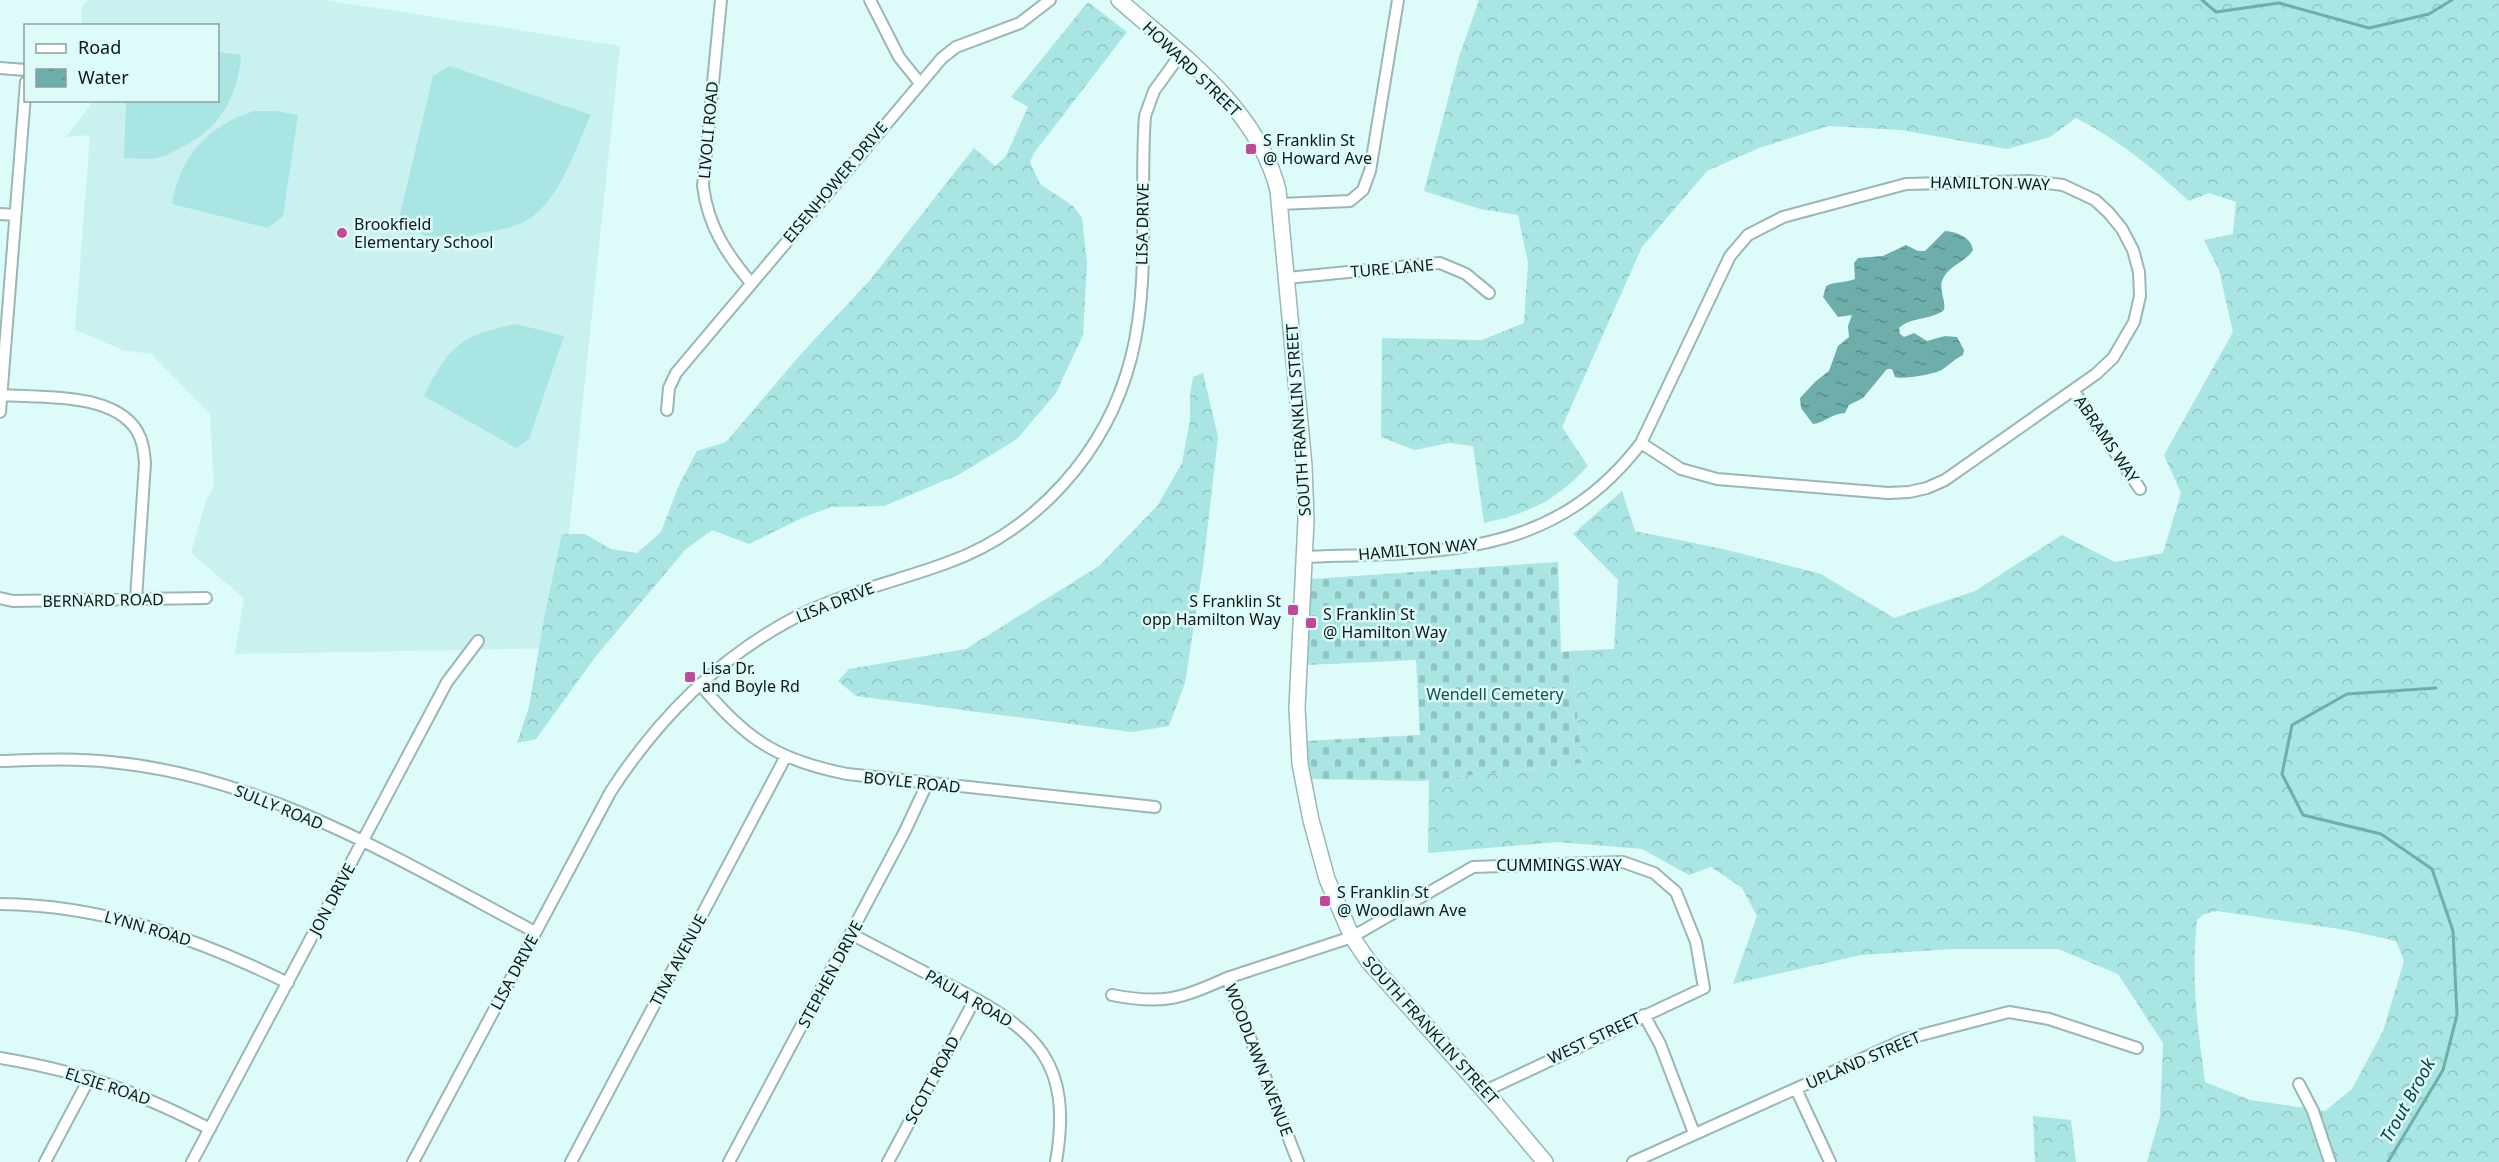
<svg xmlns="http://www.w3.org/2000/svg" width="2499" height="1162" font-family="'Noto Sans',sans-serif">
<defs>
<pattern id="forest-crowns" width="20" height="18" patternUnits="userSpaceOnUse" patternTransform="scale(1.5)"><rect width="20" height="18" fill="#a9e5e2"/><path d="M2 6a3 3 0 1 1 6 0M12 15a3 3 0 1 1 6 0" fill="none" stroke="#90c4c1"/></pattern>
<pattern id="cemetery-stones" width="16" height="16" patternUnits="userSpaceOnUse" patternTransform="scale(1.5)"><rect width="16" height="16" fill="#a9e5e2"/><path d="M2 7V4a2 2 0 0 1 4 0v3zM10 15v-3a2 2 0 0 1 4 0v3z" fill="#90c4c1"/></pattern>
<pattern id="water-ripples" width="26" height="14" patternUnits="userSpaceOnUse" patternTransform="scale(1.5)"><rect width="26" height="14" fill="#6daeab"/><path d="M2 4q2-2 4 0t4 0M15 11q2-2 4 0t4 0" fill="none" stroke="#588d8a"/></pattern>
</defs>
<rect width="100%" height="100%" fill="#ddfbf9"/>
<path fill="#c9f1ef" d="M 88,0 L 325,0 L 620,46 L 557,648 L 235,654 L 244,598 L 191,553 L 207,498 L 214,487 L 210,414 L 151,354 L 123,350 L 75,330 L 90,135 L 66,137 L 90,106 L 91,101 L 218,100 L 218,26 L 81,25 L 82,7 Z"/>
<path fill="url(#forest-crowns)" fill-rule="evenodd" d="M 1479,0 L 2499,0 L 2499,1162 L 2147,1162 L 2160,1117 L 2163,1043 L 2118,974 L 2058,949 L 1952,949 L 1861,955 L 1733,984 L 1757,916 L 1742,888 L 1711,867 L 1689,875 L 1642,849 L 1558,842 L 1428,853 L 1429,780 L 1582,763 L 1571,651 L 1614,649 L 1618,580 L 1573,534 L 1622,491 L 1635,531 L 1723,549 L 1821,574 L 1894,618 L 1975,591 L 2062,535 L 2115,562 L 2163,553 L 2181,493 L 2164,455 L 2233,332 L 2219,270 L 2204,240 L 2233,234 L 2236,202 L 2209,193 L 2189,201 C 2154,169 2119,140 2076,118 L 2050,137 L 2007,149 L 1901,130 L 1828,126 L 1759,148 L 1707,171 L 1642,247 L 1562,427 L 1588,466 C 1555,501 1530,513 1484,523 L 1473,446 L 1449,443 L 1414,450 L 1381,437 L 1382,338 L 1482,340 L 1524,323 L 1528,263 L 1518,215 L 1480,209 L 1424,191 L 1459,57 ZM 2217,911 L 2346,930 L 2396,941 L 2404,961 L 2383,1031 L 2352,1089 L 2325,1111 L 2250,1100 L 2205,1082 C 2197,1024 2191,978 2197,920 L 2204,914 Z
M 1088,2 L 1127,32 L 1034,153 L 1030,162 L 1040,184 L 1073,206 L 1082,218 L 1087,263 L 1083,335 L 1056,393 L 1017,439 L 960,474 L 884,506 L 831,507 L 802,518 L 749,544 L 712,530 L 685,550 L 596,656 L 536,739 L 517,743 L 529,707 L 544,618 L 562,534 L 585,534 L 611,549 L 637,553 L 661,532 L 679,485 L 697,451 L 726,442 L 801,354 L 870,280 L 974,148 L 995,166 L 1006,156 L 1028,107 L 1011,97 Z
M 1203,373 L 1218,437 L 1203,567 L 1185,683 L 1169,726 L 1132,732 L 856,696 L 838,681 L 849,669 L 966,649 L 1099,566 L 1158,505 L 1182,463 L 1190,420 L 1190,395 L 1193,377 Z
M 2033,1116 L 2071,1120 L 2076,1162 L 2035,1162 Z"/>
<path fill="url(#cemetery-stones)" d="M 1558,562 L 1561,652 L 1571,651 L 1582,763 L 1422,781 L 1310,779 L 1306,741 L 1420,735 L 1416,660 L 1306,665 L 1312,579 Z"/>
<path fill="#a9e5e2" d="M 218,52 L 241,55 C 238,98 218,132 178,149 C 171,152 164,157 157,158 C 147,160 134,158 124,158 L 126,101 L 218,100 Z
M 450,66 L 591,115 C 575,149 560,201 526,221 C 514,228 495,230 481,233 C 440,243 436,242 398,223 L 433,76 Z
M 254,111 L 276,111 L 298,115 L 283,216 L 268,228 L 172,204 C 180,156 208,126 254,111 Z
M 516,324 L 564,336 L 529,439 L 516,448 L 424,396 C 449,345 462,335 516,324 Z"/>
<path fill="url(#water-ripples)" d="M 1945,231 C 1957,232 1971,237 1973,250 C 1965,263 1948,265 1942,281 C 1939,290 1946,300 1944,310 C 1929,321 1912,316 1899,328 L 1900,334 L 1904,337 L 1914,333 L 1927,341 L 1945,336 L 1957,337 L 1964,350 L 1963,355 C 1955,359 1950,364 1943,369 C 1937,374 1902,380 1895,377 L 1892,369 L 1887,369 L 1863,398 L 1849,405 L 1845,413 C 1830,414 1825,423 1813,424 L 1801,408 L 1800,398 L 1816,381 L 1829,371 L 1838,346 L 1849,337 L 1848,326 L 1852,315 L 1838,317 L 1823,297 L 1826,286 C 1836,281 1845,283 1855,279 L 1854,263 L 1858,258 L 1883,256 L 1906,245 L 1918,251 L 1925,251 Z"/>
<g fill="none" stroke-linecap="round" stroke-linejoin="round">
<path stroke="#6daeab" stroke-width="3" d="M 2202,0 L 2216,12 L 2279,3 L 2369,28 L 2429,14 L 2452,0
M 2388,1162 L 2443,1070 L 2457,1015 L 2453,931 L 2432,869 L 2381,834 L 2303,815 L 2282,774 L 2292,725 L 2347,694 L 2436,688"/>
<g stroke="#9ab7b5" stroke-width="14">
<path id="minor" d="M 721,0 L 703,186 C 708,226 726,253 751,283
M 870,0 L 899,57 L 919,82
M 0,68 L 26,70
M 1280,204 L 1350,201 L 1363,190 L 1370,171 L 1398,0
M 0,214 L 15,215
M 1287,278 L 1440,263 L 1466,274 L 1489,293
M 2073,390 L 2140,489
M 1,395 C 42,398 113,392 137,431 C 143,441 144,452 145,463 L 136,599
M 667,410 L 669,388 L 676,373 L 942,58 L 956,47 L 1020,23 L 1050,0
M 0,412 L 26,82
M 1304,557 C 1437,552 1552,560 1641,443 L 1681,469 L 1717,479 L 1888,493 L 1909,492 L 1927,488 L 1945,480 L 2096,374 L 2113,358 L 2134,322 L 2140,296 L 2139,272 L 2133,250 L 2122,229 L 2109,213 L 2095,200 L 2063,185 L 2030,181 L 1906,184 L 1783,217 L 1748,235 L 1730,256 L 1641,443
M 0,598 L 13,601 L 206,598
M 700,684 C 745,739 777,760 847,774 L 1155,807
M 0,761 C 37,760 73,758 110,762 C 264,776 401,861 535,932
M 0,904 C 102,905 197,938 288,983
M 851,934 C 885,952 919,969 953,987 C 1037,1030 1073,1062 1056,1162
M 1112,995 C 1163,1005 1180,999 1227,978
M 1644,1015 L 1660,1044 L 1694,1133
M 0,1058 C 82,1072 136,1091 210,1129
M 2299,1084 L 2313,1111 L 2330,1162
M 1796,1089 L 1830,1162
M 45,1162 L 90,1077
M 192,1162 L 447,682 L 478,641
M 413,1162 L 611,791 C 658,719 719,657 796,617 C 843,593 894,582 944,564 C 1036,532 1107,452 1131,358 C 1151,281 1139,194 1145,116 L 1154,91 L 1180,55
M 571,1162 L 785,758
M 729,1162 L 904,833 L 927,784
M 888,1162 L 975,999
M 1298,1162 L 1227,978 L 1352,937 L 1473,867 L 1623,862 L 1654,873 L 1676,892 L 1696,942 L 1704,988 L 1485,1091
M 1633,1162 L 1906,1039 L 2009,1012 L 2049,1019 L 2137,1048"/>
</g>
<g stroke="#9ab7b5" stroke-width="18">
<path id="secondary" d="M 1119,0 C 1180,54 1257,107 1278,190 L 1304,466 L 1306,520 L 1297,708 L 1300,764 L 1311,820 L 1327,879 L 1352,937 L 1369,962 L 1497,1105 L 1545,1162"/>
</g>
<use href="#minor" stroke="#fff" stroke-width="10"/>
<use href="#secondary" stroke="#fff" stroke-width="15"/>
</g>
<g fill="#c1489b" stroke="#ddfbf9" stroke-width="2">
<rect x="1245" y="143" width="12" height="12" rx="3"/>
<circle cx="342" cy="233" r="6"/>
<rect x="1287" y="604" width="12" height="12" rx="3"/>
<rect x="1305" y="617" width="12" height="12" rx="3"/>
<rect x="684" y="671" width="12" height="12" rx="3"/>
<rect x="1319" y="895" width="12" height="12" rx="3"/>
</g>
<g text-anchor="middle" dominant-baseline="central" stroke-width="5" stroke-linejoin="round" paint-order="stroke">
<g font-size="16" fill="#0e1818" stroke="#ddfbf9">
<text transform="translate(1192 69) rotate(44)">HOWARD STREET</text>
<text transform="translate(708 130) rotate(-85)">LIVOLI ROAD</text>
<text transform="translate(835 182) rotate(-50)">EISENHOWER DRIVE</text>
<text transform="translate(1990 183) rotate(1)">HAMILTON WAY</text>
<text transform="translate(1142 224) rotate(-89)">LISA DRIVE</text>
<text transform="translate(1392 268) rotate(-5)">TURE LANE</text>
<text transform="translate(1298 420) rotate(-94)">SOUTH FRANKLIN STREET</text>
<text transform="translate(2107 439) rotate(56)">ABRAMS WAY</text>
<text transform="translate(1418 549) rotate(-5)">HAMILTON WAY</text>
<text transform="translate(103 600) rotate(-1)">BERNARD ROAD</text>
<text transform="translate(835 602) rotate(-22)">LISA DRIVE</text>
<text transform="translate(912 782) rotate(6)">BOYLE ROAD</text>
<text transform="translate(279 807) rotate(22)">SULLY ROAD</text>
<text x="1559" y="865">CUMMINGS WAY</text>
<text transform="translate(332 899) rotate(-62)">JON DRIVE</text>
<text transform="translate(148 928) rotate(16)">LYNN ROAD</text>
<text transform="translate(678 960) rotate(-62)">TINA AVENUE</text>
<text transform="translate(514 972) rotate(-62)">LISA DRIVE</text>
<text transform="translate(830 974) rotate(-62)">STEPHEN DRIVE</text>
<text transform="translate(969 998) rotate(30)">PAULA ROAD</text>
<text transform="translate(1431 1030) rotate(48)">SOUTH FRANKLIN STREET</text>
<text transform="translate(1594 1038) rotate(-25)">WEST STREET</text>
<text transform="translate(1259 1060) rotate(69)">WOODLAWN AVENUE</text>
<text transform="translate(1863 1060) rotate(-23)">UPLAND STREET</text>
<text transform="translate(932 1080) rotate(-62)">SCOTT ROAD</text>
<text transform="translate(108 1086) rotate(18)">ELSIE ROAD</text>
</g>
<g font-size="16" fill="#0e1818" stroke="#ddfbf9" text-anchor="start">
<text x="1263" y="140">S Franklin St<tspan x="1263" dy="18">@ Howard Ave</tspan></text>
<text x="354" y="224">Brookfield<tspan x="354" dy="18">Elementary School</tspan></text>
<text x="1281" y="601" text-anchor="end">S Franklin St<tspan x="1281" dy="18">opp Hamilton Way</tspan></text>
<text x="1323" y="614">S Franklin St<tspan x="1323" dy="18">@ Hamilton Way</tspan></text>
<text x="702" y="668">Lisa Dr.<tspan x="702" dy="18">and Boyle Rd</tspan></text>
<text x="1337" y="892">S Franklin St<tspan x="1337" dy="18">@ Woodlawn Ave</tspan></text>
</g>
<g font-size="16" fill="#144e4c" stroke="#ddfbf9">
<text x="1495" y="694">Wendell Cemetery</text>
</g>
<g font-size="18" font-style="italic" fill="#074543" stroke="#ddfbf9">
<text transform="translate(2407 1100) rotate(-61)">Trout Brook</text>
</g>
</g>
<rect x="24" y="24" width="195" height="78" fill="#ddfbf9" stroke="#8aa09f" stroke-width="1.5"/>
<rect x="36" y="44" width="30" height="9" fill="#ffffff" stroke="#8aa09f" stroke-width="1.5"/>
<text x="78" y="54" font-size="18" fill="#0e1818">Road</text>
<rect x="36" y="69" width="30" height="18" fill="url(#water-ripples)" stroke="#8aa09f" stroke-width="1.5"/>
<text x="78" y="84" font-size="18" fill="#0e1818">Water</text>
</svg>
